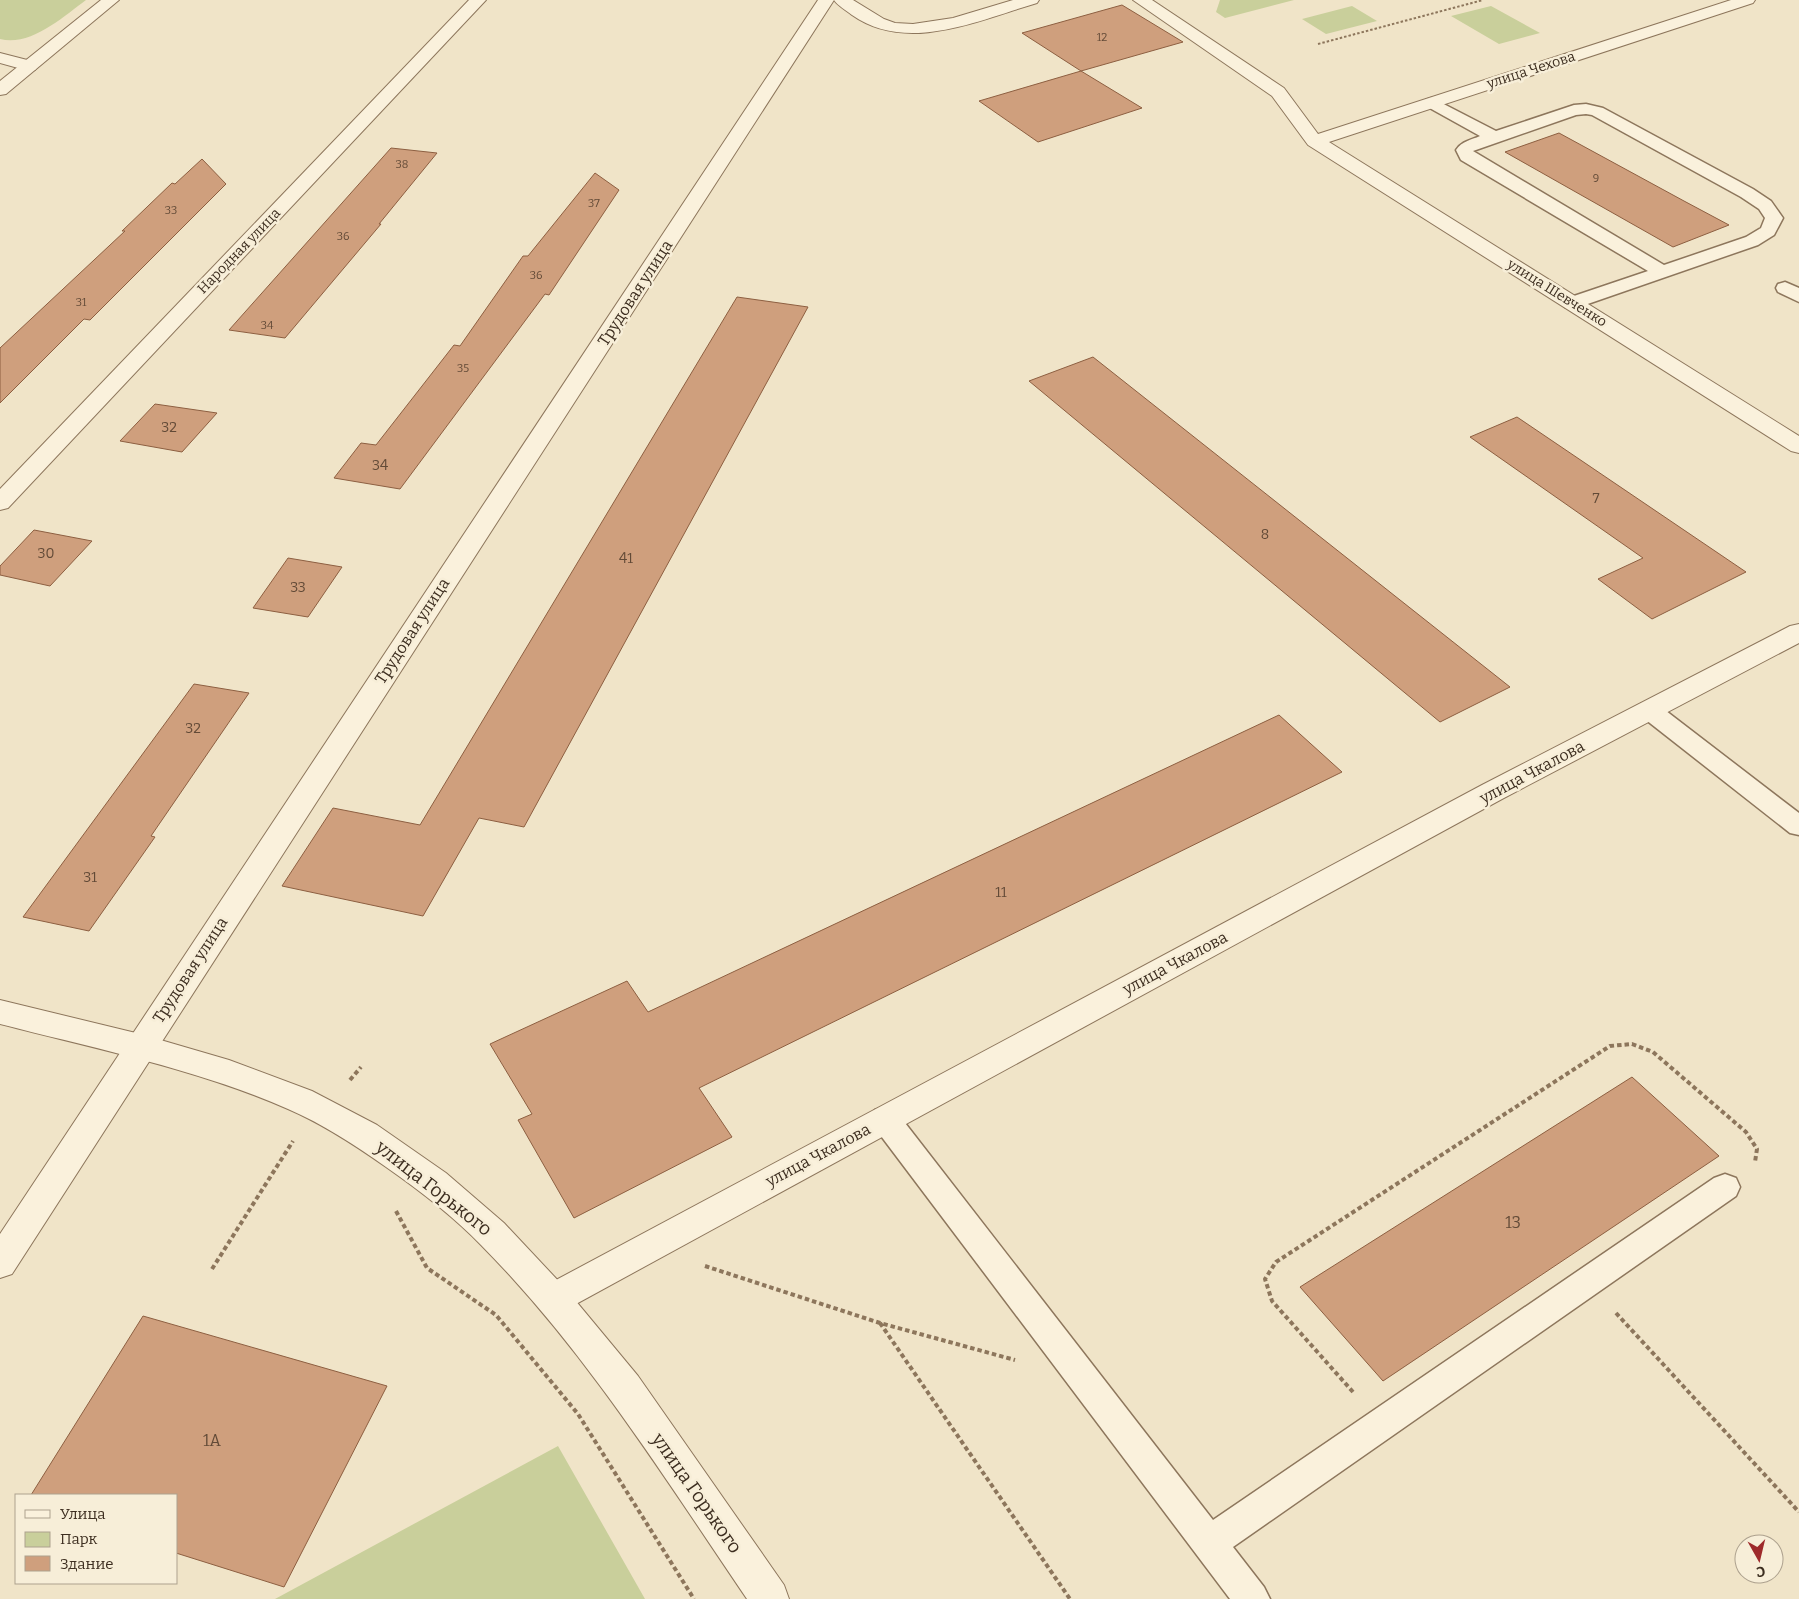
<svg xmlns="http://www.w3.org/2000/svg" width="1799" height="1599" font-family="Bitter,serif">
<rect width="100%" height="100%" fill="#f0e4c8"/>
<path fill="#c9cf9b" d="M 0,0 L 86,0 C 63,17 30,47 0,39 Z
M 1220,0 L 1294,0 L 1225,18 L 1216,12 Z
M 1352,6 L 1377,21 L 1326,34 L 1302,19 Z
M 1491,6 L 1540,33 L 1499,44 L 1451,16 Z
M 558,1446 L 645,1599 L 275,1599 Z"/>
<path fill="#cf9f7d" stroke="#8d5f41" d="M 1122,5 L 1183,42 L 1081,71 L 1022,33 Z
M 1081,71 L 1142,108 L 1038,142 L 979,101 Z
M 1559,133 L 1684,201 L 1729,225 L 1673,247 L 1505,152 Z
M 391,148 L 437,153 L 379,224 L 381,224 L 285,338 L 229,330 Z
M 202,159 L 226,184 L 90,320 L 84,319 L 0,403 L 0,348 L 125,231 L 122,231 L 172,183 L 175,184 Z
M 595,173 L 619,190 L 549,295 L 545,294 L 400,489 L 334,478 L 361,443 L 376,445 L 454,345 L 460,346 L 523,256 L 528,256 Z
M 737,297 L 808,307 L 524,827 L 479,818 L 423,916 L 282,886 L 333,808 L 420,825 Z
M 1093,357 L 1510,687 L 1440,722 L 1029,381 Z
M 155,404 L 217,413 L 182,452 L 120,441 Z
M 1517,417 L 1746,572 L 1652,619 L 1598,579 L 1643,558 L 1470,437 Z
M 34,530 L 92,541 L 50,586 L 0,575 L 0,566 Z
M 288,558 L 342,567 L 308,617 L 253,608 Z
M 194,684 L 249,693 L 151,836 L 155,837 L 89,931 L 23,917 Z
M 1279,715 L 1342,772 L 699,1088 L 732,1137 L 574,1218 L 518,1120 L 532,1114 L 490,1044 L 627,981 L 648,1012 Z
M 1632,1077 L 1719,1156 L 1383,1381 L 1300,1287 Z
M 143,1316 L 387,1386 L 284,1587 L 176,1553 L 176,1495 L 31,1495 Z"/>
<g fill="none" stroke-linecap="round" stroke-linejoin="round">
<g stroke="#8d765c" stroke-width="3">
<path id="service" d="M 1432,98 L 1496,131 L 1574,105 L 1586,104 L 1603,108 L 1753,189 L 1771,201 L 1783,218 L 1774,235 L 1758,245 L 1579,307 L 1572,309 L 1565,307 L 1563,303 L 1565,299 L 1648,271 L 1461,160 L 1456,150 C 1462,141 1471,140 1480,136 L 1426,106 L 1424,103 L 1426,100 ZM 1586,114 L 1592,115 L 1741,197 L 1759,209 L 1765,218 L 1761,228 L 1746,237 L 1664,265 L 1473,151 L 1576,115 Z
M 1785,282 L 1799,288 L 1799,302 L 1778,292 L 1776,288 L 1778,284 Z
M 1649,702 L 1657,704 L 1799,813 L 1799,835 L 1790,833 L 1641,716 L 1637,710 L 1641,704 Z
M 885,1107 L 895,1110 L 1213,1520 L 1714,1178 L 1725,1174 L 1736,1178 L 1740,1187 L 1736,1196 L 1233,1547 L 1264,1587 L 1270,1599 L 1230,1599 L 875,1128 L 870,1119 L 875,1110 Z"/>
</g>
<g stroke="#8d765c" stroke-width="2">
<path id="minor" d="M 469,0 L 486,0 L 8,508 L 0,510 L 0,489 Z
M 818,0 L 853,0 L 884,19 L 895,23 L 913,24 L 953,18 L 1013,0 L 1039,0 L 1037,3 C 979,20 907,54 852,15 C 846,10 838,6 834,0 L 12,1274 L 0,1278 L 0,1234 Z
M 1133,0 L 1152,0 L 1284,88 L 1318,134 L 1731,0 L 1755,0 L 1753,3 L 1329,142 L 1799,436 L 1799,453 L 1791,451 L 1308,145 L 1272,96 Z
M 0,53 L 35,62 L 38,66 L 35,70 L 29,71 L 0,63 Z
M 1799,624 L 1799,643 L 1502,799 L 565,1310 L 553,1315 L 541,1310 L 536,1299 L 541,1288 L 1482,785 L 1790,626 Z"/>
</g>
<g stroke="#8d765c" stroke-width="2">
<path id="tertiary" d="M 101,0 L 119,0 L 6,94 L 0,95 L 0,81 Z
M 0,1000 L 140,1034 L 229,1060 L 312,1091 L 377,1125 L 446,1173 L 504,1223 L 565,1288 L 638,1376 L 784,1585 L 789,1599 L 747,1599 C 664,1477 585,1350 481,1245 C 452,1215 419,1190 386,1167 C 355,1145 323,1124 288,1109 C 197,1069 97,1049 0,1024 Z"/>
</g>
<path stroke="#8d765c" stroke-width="2" stroke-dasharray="2.5 2" stroke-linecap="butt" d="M 1318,44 L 1483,0"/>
<path stroke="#8d765c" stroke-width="4" stroke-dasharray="4.5 3" stroke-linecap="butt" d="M 350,1080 L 361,1067
M 396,1211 L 427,1268 L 496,1315 L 578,1414 L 694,1599
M 705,1266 L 880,1323 L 1015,1360
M 212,1269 L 293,1141
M 1616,1313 L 1799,1512
M 880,1323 L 1070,1599
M 1353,1392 L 1272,1301 L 1265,1279 L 1276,1262 L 1610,1046 L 1632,1044 L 1653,1052 L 1746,1132 L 1757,1149 L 1755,1162"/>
<use href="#service" fill="#faf1dc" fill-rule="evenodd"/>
<use href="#minor" fill="#faf1dc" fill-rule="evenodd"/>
<use href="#tertiary" fill="#faf1dc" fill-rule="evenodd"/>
</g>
<g text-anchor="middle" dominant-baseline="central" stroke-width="5" stroke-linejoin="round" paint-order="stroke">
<g font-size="11" fill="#624a37">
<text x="1102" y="37">12</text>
<text x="402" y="164">38</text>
<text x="1596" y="178">9</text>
<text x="594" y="203">37</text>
<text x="171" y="210">33</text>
<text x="343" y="236">36</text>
<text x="536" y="275">36</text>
<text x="81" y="302">31</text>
<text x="267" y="325">34</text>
<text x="463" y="368">35</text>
</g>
<g font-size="14" fill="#3d2e20" stroke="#f7eed8">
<text transform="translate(1531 70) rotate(-18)">улица Чехова</text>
<text transform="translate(239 251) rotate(-46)">Народная улица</text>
<text transform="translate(1557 293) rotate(32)">улица Шевченко</text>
</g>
<g font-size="14" fill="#624a37">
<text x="169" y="427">32</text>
<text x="380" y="465">34</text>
<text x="1596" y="498">7</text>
<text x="1265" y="534">8</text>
<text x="46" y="553">30</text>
<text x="626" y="558">41</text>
<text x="298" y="587">33</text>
<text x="193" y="728">32</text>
<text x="90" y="877">31</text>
<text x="1001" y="892">11</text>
</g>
<g font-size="16" fill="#3d2e20" stroke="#f7eed8">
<text transform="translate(635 293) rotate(-57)">Трудовая улица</text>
<text transform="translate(412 631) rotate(-57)">Трудовая улица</text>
<text transform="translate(1532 772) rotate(-28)">улица Чкалова</text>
<text transform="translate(1175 963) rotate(-28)">улица Чкалова</text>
<text transform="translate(190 970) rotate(-57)">Трудовая улица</text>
<text transform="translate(818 1155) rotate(-28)">улица Чкалова</text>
</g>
<g font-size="16" fill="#624a37">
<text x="1513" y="1222">13</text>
<text x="212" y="1440">1А</text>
</g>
<g font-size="19" fill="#3d2e20" stroke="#f7eed8">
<text transform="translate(434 1188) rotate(38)">улица Горького</text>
<text transform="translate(697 1493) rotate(55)">улица Горького</text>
</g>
</g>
<rect x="15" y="1494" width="162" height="90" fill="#f7eed8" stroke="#ada18e"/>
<rect x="25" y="1510" width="25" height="8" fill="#faf1dc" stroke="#ada18e"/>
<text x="60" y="1519" font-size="15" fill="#3d2e20">Улица</text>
<rect x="25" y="1532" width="25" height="15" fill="#c9cf9b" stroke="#ada18e"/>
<text x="60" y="1544" font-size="15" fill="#3d2e20">Парк</text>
<rect x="25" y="1556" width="25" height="15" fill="#cf9f7d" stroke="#ada18e"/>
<text x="60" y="1569" font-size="15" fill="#3d2e20">Здание</text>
<g transform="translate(1759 1559) rotate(172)"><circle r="24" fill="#f7eed8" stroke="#ada18e"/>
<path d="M0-4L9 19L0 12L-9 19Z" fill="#9e2a2b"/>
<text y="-8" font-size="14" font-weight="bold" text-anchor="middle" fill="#3d2e20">С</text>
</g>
</svg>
